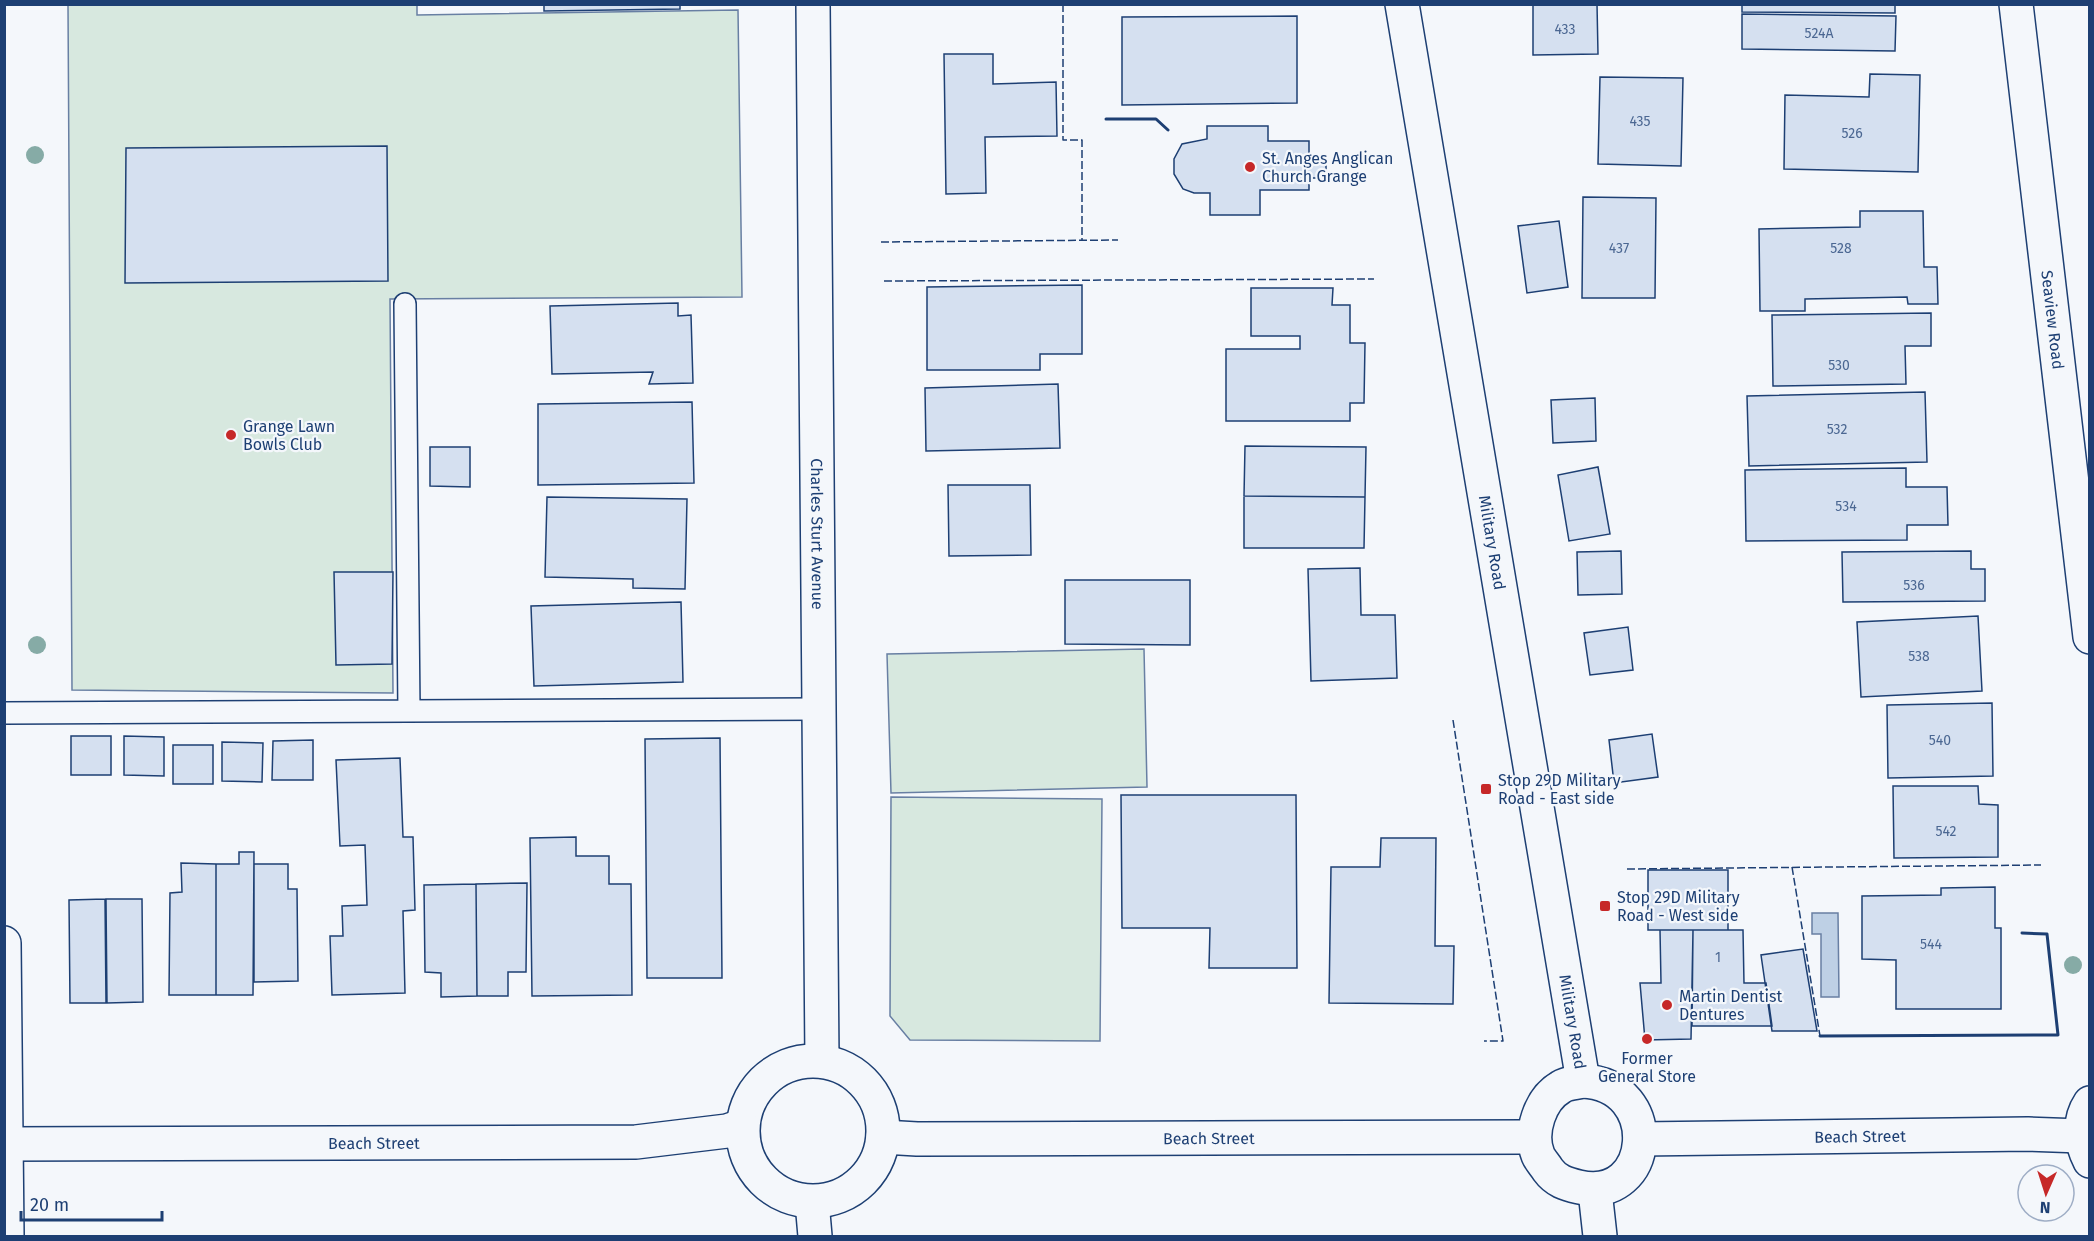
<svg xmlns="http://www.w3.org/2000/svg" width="2094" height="1241" font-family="'Fira Sans',sans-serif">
<rect width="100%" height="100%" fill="#f4f7fb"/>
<path fill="#d7e8df" stroke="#687fa3" stroke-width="1.5" d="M 417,4 L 417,15 L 738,10 L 742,297 L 390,299 L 393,693 L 72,690 L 68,5 Z
M 1144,649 L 1147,787 L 891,793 L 887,654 Z
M 891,797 L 1102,799 L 1100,1041 L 910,1040 L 890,1016 Z"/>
<path fill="#bed0e5" stroke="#687fa3" stroke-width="1.5" d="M 1812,913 L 1838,913 L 1839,997 L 1821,997 L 1821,934 L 1812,934 Z"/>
<path fill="#d5e0f0" stroke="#1d3f73" stroke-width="1.5" d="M 544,4 L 680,4 L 680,9 L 544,11 Z
M 1533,4 L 1597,4 L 1598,54 L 1533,55 Z
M 1742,4 L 1895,4 L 1895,13 L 1742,12 Z
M 1742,14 L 1896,16 L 1895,51 L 1742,49 Z
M 1297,16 L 1297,103 L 1122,105 L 1122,17 Z
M 944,54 L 993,54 L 993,84 L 1056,82 L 1057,136 L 985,137 L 986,193 L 946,194 Z
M 1870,74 L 1920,75 L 1918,172 L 1784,169 L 1785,95 L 1869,97 Z
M 1600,77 L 1683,78 L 1681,166 L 1598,164 Z
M 1207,126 L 1268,126 L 1268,141 L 1309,141 L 1309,156 L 1326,157 L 1326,178 L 1309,178 L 1309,190 L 1260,190 L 1260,215 L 1210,215 L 1210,193 L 1194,193 L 1183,189 L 1174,174 L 1174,159 L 1182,144 L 1207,139 Z
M 387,146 L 388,281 L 125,283 L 126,148 Z
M 1583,197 L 1656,198 L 1655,298 L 1582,298 Z
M 1860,211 L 1923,211 L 1924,267 L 1937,267 L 1938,304 L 1908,304 L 1907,297 L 1805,299 L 1805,311 L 1760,311 L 1759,229 L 1860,227 Z
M 1559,221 L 1568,287 L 1527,293 L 1518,226 Z
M 1082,285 L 1082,354 L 1040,354 L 1040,370 L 927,370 L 927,287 Z
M 1251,288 L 1333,288 L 1332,305 L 1350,305 L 1350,343 L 1365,343 L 1364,403 L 1350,403 L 1350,421 L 1226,421 L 1226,349 L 1300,349 L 1300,336 L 1251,336 Z
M 678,303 L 678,316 L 691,315 L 693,383 L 649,384 L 653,372 L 552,374 L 550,306 Z
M 1931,313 L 1931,346 L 1905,346 L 1906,384 L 1773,386 L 1772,315 Z
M 1058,384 L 1060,448 L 926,451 L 925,388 Z
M 1925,392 L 1927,462 L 1749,466 L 1747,396 Z
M 1595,398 L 1596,441 L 1553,443 L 1551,400 Z
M 692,402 L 694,483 L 538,485 L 538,404 Z
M 1245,446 L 1366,447 L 1365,497 L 1244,496 Z
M 430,447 L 470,447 L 470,487 L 430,486 Z
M 1598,467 L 1610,534 L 1569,541 L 1558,475 Z
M 1906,468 L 1906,487 L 1947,487 L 1948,525 L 1907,525 L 1907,540 L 1746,541 L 1745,470 Z
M 948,485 L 1030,485 L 1031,555 L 949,556 Z
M 1244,496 L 1365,497 L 1364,548 L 1244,548 Z
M 547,497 L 687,499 L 685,589 L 633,588 L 633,579 L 545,577 Z
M 1621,551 L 1622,594 L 1578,595 L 1577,552 Z
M 1971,551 L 1971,569 L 1985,569 L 1985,601 L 1843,602 L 1842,552 Z
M 1360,568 L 1361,615 L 1395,615 L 1397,678 L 1311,681 L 1308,569 Z
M 334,572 L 393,572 L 392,664 L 336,665 Z
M 1065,580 L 1190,580 L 1190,645 L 1065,644 Z
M 681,602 L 683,682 L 534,686 L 531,606 Z
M 1978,616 L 1982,691 L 1861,697 L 1857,622 Z
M 1628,627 L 1633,670 L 1590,675 L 1584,633 Z
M 1992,703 L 1993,776 L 1888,778 L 1887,705 Z
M 1652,734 L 1658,777 L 1614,783 L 1609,740 Z
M 71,736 L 111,736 L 111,775 L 71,775 Z
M 124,736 L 164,737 L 164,776 L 124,775 Z
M 720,738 L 722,978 L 647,978 L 645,739 Z
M 313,740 L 313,780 L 272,780 L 273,741 Z
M 222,742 L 263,743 L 262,782 L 222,781 Z
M 173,745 L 213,745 L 213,784 L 173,784 Z
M 400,758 L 403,837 L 413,837 L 415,910 L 403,911 L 405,993 L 332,995 L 330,936 L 343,936 L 342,906 L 367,905 L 365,845 L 340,846 L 336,760 Z
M 1893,786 L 1978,786 L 1979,804 L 1998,805 L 1998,857 L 1894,858 Z
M 1121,795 L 1296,795 L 1297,968 L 1209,968 L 1210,928 L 1122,928 Z
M 576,837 L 576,856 L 609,856 L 609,884 L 631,884 L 632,995 L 532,996 L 530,838 Z
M 1381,838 L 1436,838 L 1435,946 L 1454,946 L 1453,1004 L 1329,1003 L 1331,867 L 1380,867 Z
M 239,852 L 254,852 L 253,995 L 216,995 L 216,864 L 239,864 Z
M 181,863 L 216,864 L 216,995 L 169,995 L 170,893 L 182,892 Z
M 254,864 L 288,864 L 288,889 L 297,889 L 298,981 L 254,982 Z
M 1648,870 L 1728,870 L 1728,930 L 1648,930 Z
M 527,883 L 526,972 L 508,972 L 508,996 L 477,996 L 476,884 Z
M 476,884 L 477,996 L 441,997 L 441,973 L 425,972 L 424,885 Z
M 1995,887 L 1995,928 L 2001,928 L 2001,1009 L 1896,1009 L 1896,960 L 1862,959 L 1862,896 L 1941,895 L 1941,888 Z
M 105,899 L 106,1003 L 70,1003 L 69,900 Z
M 106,899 L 142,899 L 143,1002 L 107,1003 Z
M 1660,930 L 1693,930 L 1691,1039 L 1645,1040 L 1640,983 L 1661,983 Z
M 1693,930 L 1743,930 L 1744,983 L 1766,983 L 1772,1026 L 1692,1026 Z
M 1803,949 L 1817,1031 L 1772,1031 L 1761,955 Z"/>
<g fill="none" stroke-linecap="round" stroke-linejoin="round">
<g stroke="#1d3f73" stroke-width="24">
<path id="lane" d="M 405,304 L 409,711
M 4,713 L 818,709"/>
</g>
<g stroke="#1d3f73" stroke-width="36">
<g id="street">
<path id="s1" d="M 813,4 L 822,1061"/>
<path id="s2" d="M 2016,4 L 2090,637"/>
<path d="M 4,943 L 7,1236"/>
<circle cx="813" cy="1131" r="70"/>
<path d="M 2090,1103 C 2078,1121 2080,1142 2090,1161"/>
<path id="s3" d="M 883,1137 L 917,1139 L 1534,1137"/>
<path id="s4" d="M 1640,1139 L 2028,1134 L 2081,1136"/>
<path id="s5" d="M 4,1144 L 636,1142 L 727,1131 L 742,1126"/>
<path d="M 812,1202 L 815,1236"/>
</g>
</g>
<g stroke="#1d3f73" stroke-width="36">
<g id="secondary">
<path id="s6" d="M 1402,4 L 1583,1081"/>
<path d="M 1583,1081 C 1664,1085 1654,1204 1579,1187 C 1566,1184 1556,1181 1548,1170 C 1545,1165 1540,1160 1538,1155 C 1529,1132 1540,1099 1561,1087 C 1567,1083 1576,1083 1583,1081 Z"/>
<path d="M 1595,1191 L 1600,1236"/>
</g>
</g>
<use href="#lane" stroke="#f4f7fb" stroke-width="21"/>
<use href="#street" stroke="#f4f7fb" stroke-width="33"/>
<use href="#secondary" stroke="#f4f7fb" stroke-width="33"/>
<path stroke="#1d3f73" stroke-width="1.5" stroke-dasharray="8 3" stroke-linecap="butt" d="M 1063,4 L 1063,140 L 1082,140 L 1082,241
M 881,242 L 1118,240
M 884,281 L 1374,279
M 1453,720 L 1503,1041 L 1484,1041
M 1792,867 L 1820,1036
M 1627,869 L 2041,865
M 1435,1236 L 1494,1236"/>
<path stroke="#1d3f73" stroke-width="3" d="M 1106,119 L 1156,119 L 1168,130
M 1820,1036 L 2058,1035 L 2047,934 L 2022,933"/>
</g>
<g fill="#86aba6">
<circle cx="35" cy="155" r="9"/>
<circle cx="37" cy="645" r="9"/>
<circle cx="2073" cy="965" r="9"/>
</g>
<g fill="#c62828" stroke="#f4f7fb" stroke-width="2">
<circle cx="1250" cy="167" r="6"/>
<circle cx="231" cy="435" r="6"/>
<rect x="1480" y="783" width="12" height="12" rx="3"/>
<rect x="1599" y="900" width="12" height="12" rx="3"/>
<circle cx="1667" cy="1005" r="6"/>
<circle cx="1647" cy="1039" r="6"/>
</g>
<g text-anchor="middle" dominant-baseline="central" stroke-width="4.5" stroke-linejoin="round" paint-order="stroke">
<g font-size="14" fill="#4b6792">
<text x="1565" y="29">433</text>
<text x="1819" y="33">524A</text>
<text x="1640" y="121">435</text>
<text x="1852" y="133">526</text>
<text x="1619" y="248">437</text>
<text x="1841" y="248">528</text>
<text x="1839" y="365">530</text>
<text x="1837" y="429">532</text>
<text x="1846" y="506">534</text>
<text x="1914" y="585">536</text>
<text x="1919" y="656">538</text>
<text x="1940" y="740">540</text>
<text x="1946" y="831">542</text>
<text x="1931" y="944">544</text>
<text x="1718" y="957">1</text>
</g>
<g font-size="16" fill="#1d3f73" stroke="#f4f7fb" text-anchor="start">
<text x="1262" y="158">St. Anges Anglican<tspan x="1262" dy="18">Church Grange</tspan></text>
<text x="243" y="426">Grange Lawn<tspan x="243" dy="18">Bowls Club</tspan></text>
<text x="1498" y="780">Stop 29D Military<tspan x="1498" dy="18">Road - East side</tspan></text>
<text x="1617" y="897">Stop 29D Military<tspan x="1617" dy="18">Road - West side</tspan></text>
<text x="1679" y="996">Martin Dentist<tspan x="1679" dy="18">Dentures</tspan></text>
<text x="1647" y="1058" text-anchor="middle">Former<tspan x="1647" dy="18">General Store</tspan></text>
</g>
<g font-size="16" fill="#1d3f73" stroke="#f4f7fb">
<text stroke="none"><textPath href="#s2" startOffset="318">Seaview Road</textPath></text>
<text stroke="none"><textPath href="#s1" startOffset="530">Charles Sturt Avenue</textPath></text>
<text stroke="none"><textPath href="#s6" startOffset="546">Military Road</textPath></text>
<text stroke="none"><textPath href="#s6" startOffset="1032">Military Road</textPath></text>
<text stroke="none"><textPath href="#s4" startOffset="220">Beach Street</textPath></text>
<text stroke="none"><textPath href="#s3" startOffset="326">Beach Street</textPath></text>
<text stroke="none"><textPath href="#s5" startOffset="370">Beach Street</textPath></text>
</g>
</g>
<rect width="2094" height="1241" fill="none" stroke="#1d3f73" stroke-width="12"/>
<g transform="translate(2046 1193) rotate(183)"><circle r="28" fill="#f4f7fb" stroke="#9eadc5" stroke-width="1.5"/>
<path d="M0-4.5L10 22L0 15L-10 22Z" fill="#c62828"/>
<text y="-9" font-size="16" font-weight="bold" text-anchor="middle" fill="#1d3f73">N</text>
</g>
<path d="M21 1211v9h141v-9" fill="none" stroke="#1d3f73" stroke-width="3"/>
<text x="30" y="1211" font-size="18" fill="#1d3f73" stroke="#f4f7fb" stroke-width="4.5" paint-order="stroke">20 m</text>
</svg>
